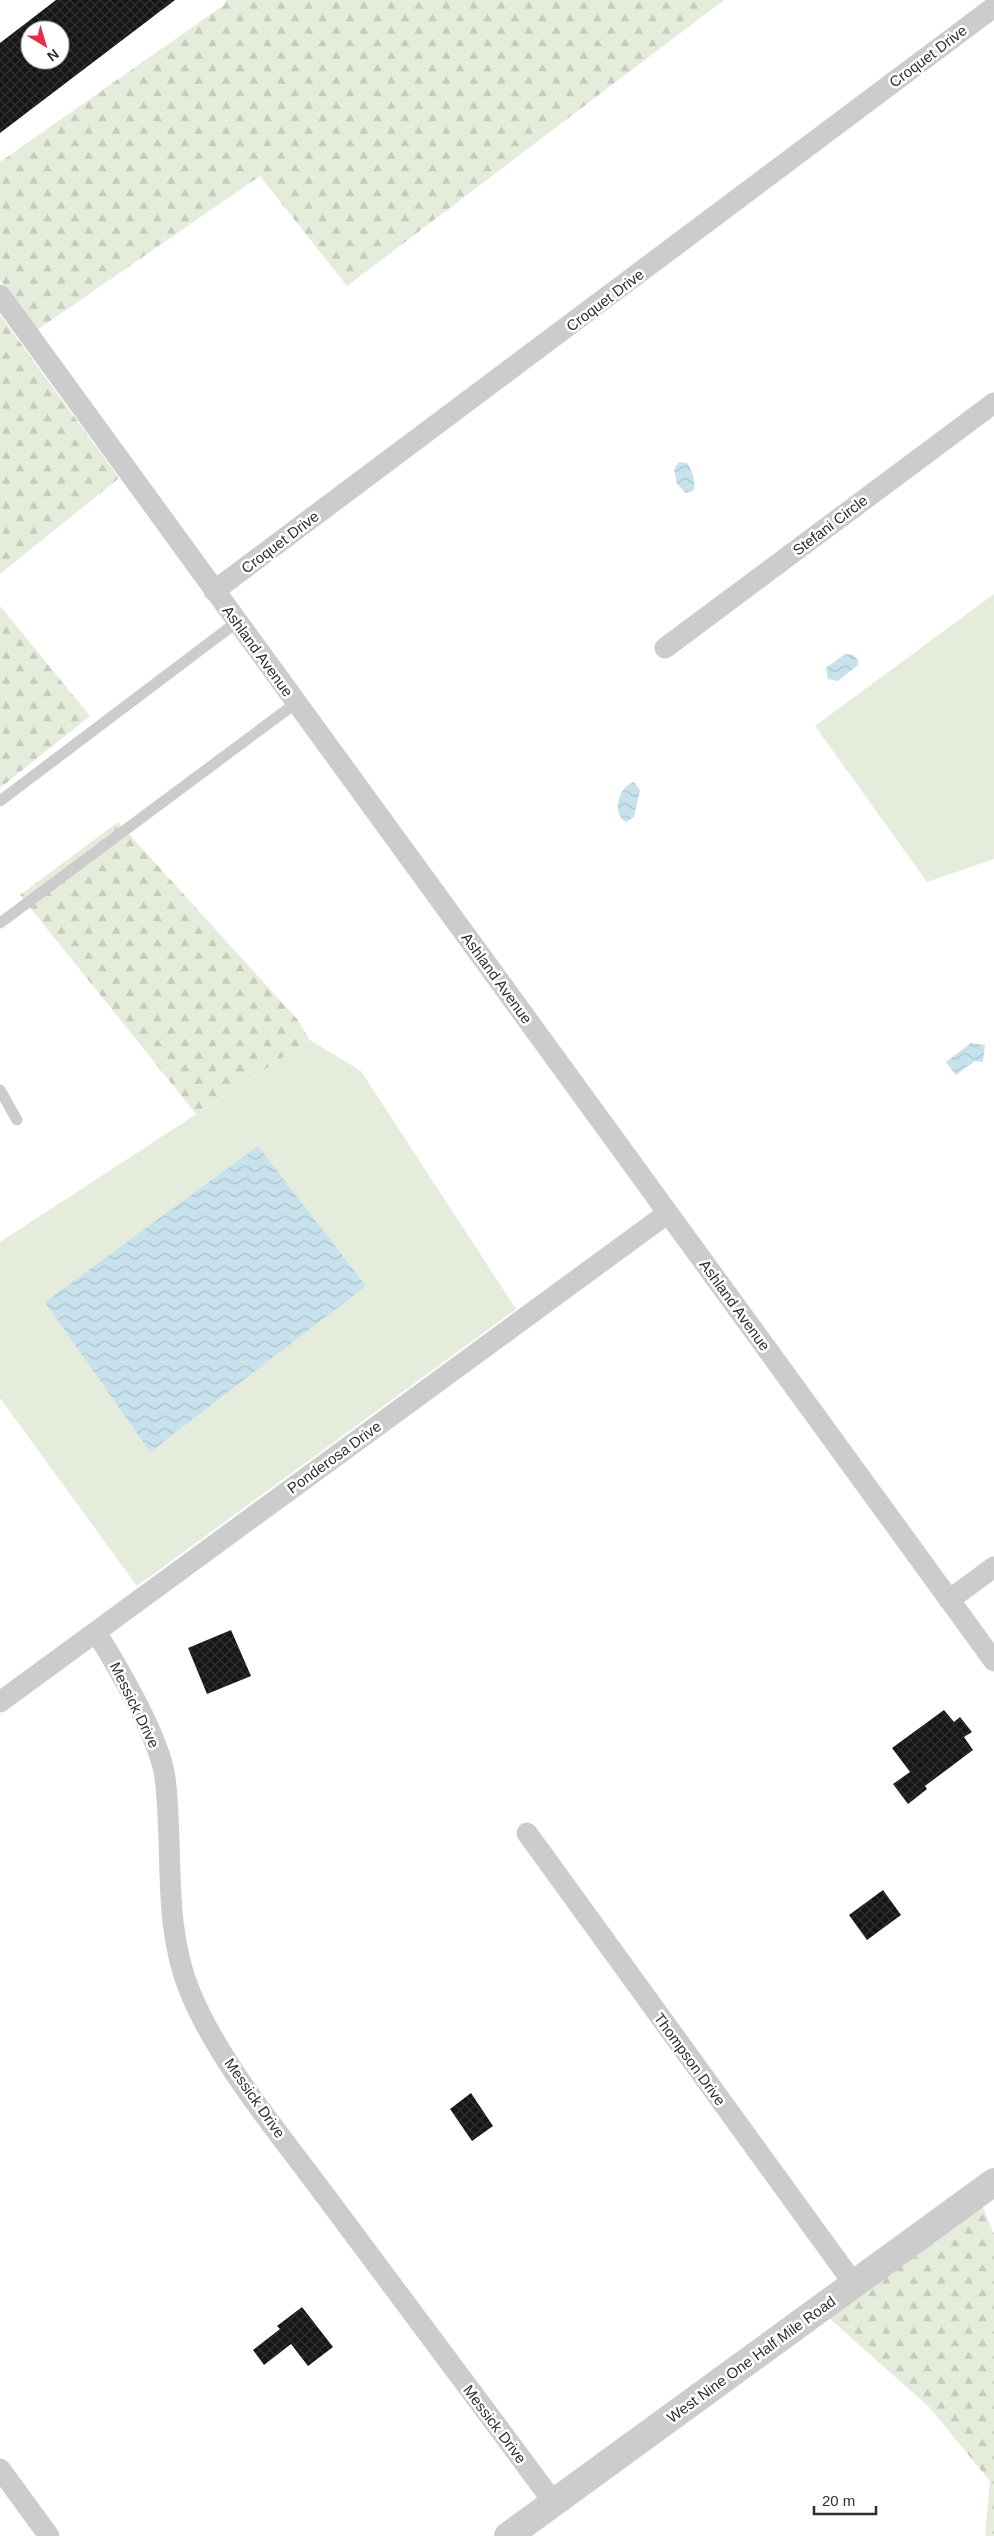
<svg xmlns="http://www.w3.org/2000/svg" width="994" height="2536" font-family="Helvetica,sans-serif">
<defs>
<pattern id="forest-firs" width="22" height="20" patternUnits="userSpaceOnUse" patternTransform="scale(1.25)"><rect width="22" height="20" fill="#e6ecdc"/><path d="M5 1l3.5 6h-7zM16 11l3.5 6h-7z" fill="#c6cbbd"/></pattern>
<pattern id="water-waves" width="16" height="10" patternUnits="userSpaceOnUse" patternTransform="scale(1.25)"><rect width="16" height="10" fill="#c7e2ed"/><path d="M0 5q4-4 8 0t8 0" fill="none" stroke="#abc2cc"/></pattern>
<pattern id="building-cross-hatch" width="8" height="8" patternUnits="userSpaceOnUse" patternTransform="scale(1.25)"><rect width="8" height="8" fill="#161616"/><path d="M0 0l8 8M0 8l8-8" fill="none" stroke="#303030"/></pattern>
</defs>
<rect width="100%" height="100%" fill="#fff"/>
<path fill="#e6ecdc" d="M 994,594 L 994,859 L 927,882 L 815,726 Z
M 310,1040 L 361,1071 L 516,1309 L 137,1586 L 0,1398 L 0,1242 Z"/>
<path fill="url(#forest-firs)" d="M 226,0 L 724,0 L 347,286 L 260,176 L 37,330 L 0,280 L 0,162 L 224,5 Z
M 0,315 L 119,478 L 0,574 Z
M 0,606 L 90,716 L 0,788 Z
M 118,822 L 297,1019 L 310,1040 L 196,1114 L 20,895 Z
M 982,2206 L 994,2234 L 994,2536 L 985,2536 L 990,2481 L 929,2407 L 829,2318 Z"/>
<path fill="url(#water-waves)" d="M 679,462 L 687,463 C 692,469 697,485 693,491 L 686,493 L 677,484 L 674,469 Z
M 845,654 L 853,655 L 858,660 L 858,665 L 838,681 L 828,679 L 826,668 Z
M 634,782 L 640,790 L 634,817 L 626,822 C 611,815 619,785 634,782 Z
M 971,1043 L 985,1045 L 983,1062 L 975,1061 L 956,1075 L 946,1062 Z
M 258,1146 L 366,1286 L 150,1452 L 45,1302 Z"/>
<path fill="url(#building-cross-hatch)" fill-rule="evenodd" d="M 56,0 L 175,0 L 0,133 L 0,43 ZM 30,30 L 60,30 L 60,60 L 30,60 Z
M 231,1630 L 251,1676 L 207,1694 L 188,1648 Z
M 944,1710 L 954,1722 L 960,1717 L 972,1732 L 964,1737 L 973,1750 L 925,1786 L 927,1789 L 908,1804 L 893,1784 L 910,1772 L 892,1748 Z
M 883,1890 L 901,1915 L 867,1940 L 849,1915 Z
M 471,2093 L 493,2126 L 472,2141 L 450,2109 Z
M 302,2307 L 333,2347 L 308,2366 L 291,2344 L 264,2365 L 253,2350 L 280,2329 L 277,2326 Z"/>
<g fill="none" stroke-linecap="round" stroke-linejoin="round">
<path stroke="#ccc" stroke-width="11" d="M 0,801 L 237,622
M 0,923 L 296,703
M 0,1090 L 17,1120"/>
<path stroke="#ccc" stroke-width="21" d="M 0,295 L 994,1661
M 214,591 L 994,7
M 665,648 L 994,403
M 949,1600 L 994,1567
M 96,1632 C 118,1667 159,1737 165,1777 C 174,1849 162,1924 190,1992 C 221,2066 280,2134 327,2198 C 403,2300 479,2401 554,2503
M 0,1702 L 668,1213
M 527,1833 L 854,2284
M 0,2469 L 49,2536"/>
<path stroke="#ccc" stroke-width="28" d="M 508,2536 L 994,2182"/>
</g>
<g text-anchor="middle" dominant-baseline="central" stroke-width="5" stroke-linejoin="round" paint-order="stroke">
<g font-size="15" fill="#2f2f2f" stroke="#fff">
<text transform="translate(928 56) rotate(-37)">Croquet Drive</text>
<text transform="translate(605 300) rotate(-37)">Croquet Drive</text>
<text transform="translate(830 525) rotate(-37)">Stefani Circle</text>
<text transform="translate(280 542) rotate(-37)">Croquet Drive</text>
<text transform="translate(258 651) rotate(54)">Ashland Avenue</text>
<text transform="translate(497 978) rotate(54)">Ashland Avenue</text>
<text transform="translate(735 1305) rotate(54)">Ashland Avenue</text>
<text transform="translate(334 1457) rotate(-36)">Ponderosa Drive</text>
<text transform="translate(135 1705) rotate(64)">Messick Drive</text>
<text transform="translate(690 2059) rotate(54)">Thompson Drive</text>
<text transform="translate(255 2098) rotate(55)">Messick Drive</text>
<text transform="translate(751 2359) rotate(-36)">West Nine One Half Mile Road</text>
<text transform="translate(495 2424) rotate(53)">Messick Drive</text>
</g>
</g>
<g transform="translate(45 45) rotate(142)"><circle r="24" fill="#ffffff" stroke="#acacac"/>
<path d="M0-4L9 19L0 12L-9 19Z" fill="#ea2c4c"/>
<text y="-8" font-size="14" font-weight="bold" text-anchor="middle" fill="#2f2f2f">N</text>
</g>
<path d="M814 2506v8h62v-8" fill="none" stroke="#2f2f2f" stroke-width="2.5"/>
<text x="822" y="2506" font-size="15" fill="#2f2f2f" stroke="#ffffff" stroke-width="4" paint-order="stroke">20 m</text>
</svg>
